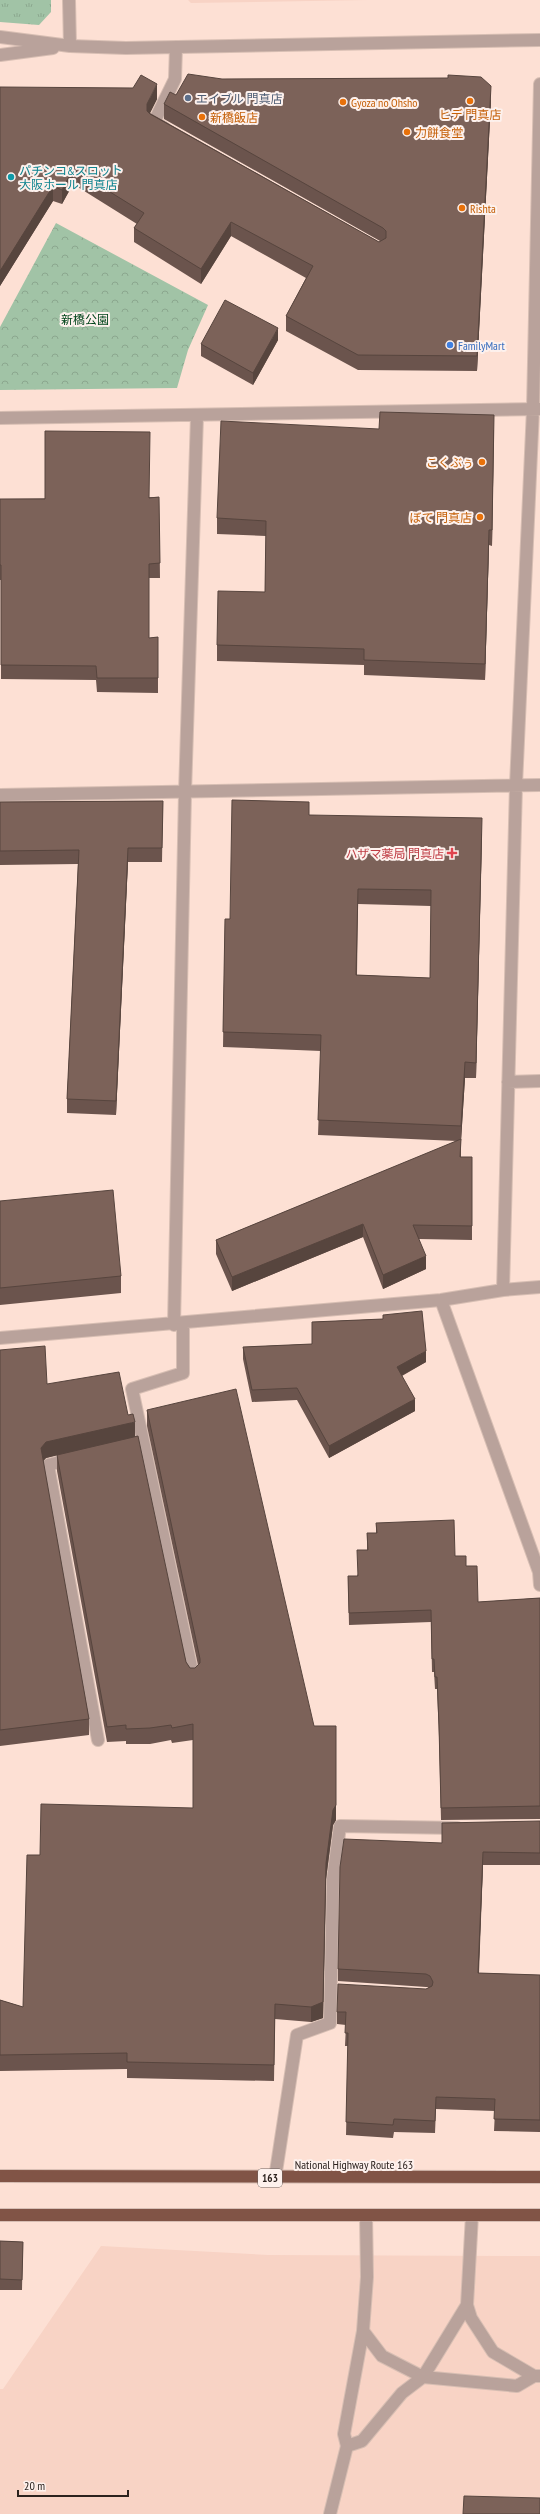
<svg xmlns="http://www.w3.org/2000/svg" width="540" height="2514" font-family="'PT Sans Narrow','Noto Sans JP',sans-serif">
<defs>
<pattern id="grass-tufts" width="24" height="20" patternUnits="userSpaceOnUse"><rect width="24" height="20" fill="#a1c3a6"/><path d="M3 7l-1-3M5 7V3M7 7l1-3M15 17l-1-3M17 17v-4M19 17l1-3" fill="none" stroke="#8ba78e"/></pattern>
<pattern id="park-crowns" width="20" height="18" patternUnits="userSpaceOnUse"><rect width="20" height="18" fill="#a1c3a6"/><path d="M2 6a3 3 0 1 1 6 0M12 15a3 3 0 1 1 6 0" fill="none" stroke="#8ba78e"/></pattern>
</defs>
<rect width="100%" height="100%" fill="#fde0d4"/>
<path fill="#f8d3c5" d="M 188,0 L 368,0 L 191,3 Z
M 101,2246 L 268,2255 L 540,2256 L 540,2514 L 0,2514 L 0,2389 L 3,2389 Z"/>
<path fill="url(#grass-tufts)" d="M 0,0 L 51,0 L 51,12 L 39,25 L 0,22 Z"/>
<path fill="url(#park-crowns)" d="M 56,223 L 208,305 L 188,350 L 177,388 L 0,390 L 0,327 Z"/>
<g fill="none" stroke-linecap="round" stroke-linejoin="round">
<g stroke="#d7beb3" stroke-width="14">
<path id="minor" d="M 69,0 L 70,46
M 0,37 L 70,46 L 126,48 L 540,40
M 0,55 L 53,48
M 164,128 L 154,122 L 175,79 L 176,47
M 0,418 L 540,409
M 0,795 L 540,785
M 508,1082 L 540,1081
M 503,1290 L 516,785 L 533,409 L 540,84
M 441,1300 L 539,1572 L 540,1585
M 183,1324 L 183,1373 L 132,1389 L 193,1676
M 174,1325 L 185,793 L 197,416
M 0,1338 L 441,1300 L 503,1290 L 540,1287
M 72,1459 L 48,1465 L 98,1740
M 275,2178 L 297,2035 L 330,2023 L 333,1879 L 340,1826 L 457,1828
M 472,2215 L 467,2305 L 471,2318 L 493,2352 L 534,2376 L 540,2376
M 363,2331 L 382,2356 L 423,2377 L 517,2386 L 534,2376
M 347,2446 L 362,2441 L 402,2393 L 423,2377 L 467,2305
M 330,2514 L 347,2446 L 344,2434 L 363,2331 L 367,2277 L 366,2215"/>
</g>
<g stroke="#d7beb3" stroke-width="14">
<path id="highway" d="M 0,2176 L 540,2177
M 0,2215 L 540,2215"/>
</g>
<use href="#minor" stroke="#b9a29b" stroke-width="12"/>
<use href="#highway" stroke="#815446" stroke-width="12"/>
</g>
<path fill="#6b544d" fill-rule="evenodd" d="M 222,79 L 491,100 L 477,371 L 358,370 L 286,331 L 286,316 L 306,278 L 231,236 L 201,284 L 134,242 L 134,228 L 137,224 L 73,184 L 62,204 L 53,201 L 0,286 L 0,87 L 157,99 L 150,113 L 379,242 L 380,241 L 164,119 L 164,104 L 176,95 Z
M 278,340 L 253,385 L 201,356 L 201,344 Z
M 379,429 L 494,430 L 492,546 L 489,545 L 485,680 L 364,675 L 364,665 L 217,661 L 217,645 L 265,592 L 266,536 L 217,534 L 217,518 Z
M 159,497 L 160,578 L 149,578 L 149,638 L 158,637 L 158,693 L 97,692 L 96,680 L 1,679 L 1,580 L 0,580 L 0,499 Z
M 163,801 L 162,862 L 128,862 L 116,1115 L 67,1113 L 67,1099 L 78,864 L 0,865 L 0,802 Z
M 309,815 L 482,834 L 476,1078 L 465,1078 L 461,1141 L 461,1157 L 472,1157 L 472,1240 L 419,1239 L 426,1269 L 383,1289 L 363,1237 L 232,1291 L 216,1254 L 216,1240 L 457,1141 L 318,1135 L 321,1051 L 223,1047 L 225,919 L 230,919 ZM 358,904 L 431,906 L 430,978 L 357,975 Z
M 0,1201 L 121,1276 L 121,1293 L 0,1305 Z
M 383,1315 L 426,1362 L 402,1376 L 415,1411 L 329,1458 L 297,1400 L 252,1402 L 243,1359 L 243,1347 L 312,1344 L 312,1322 L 383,1319 Z
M 0,1350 L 47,1384 L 128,1415 L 135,1437 L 186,1662 L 190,1668 L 195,1668 L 198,1665 L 147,1426 L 147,1410 L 336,1820 L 333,1825 L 326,1879 L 323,2018 L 311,2022 L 275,2019 L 274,2081 L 127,2078 L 127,2069 L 0,2071 L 0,2000 L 23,2007 L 40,1855 L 193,1808 L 193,1740 L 172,1743 L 171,1740 L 150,1744 L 126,1744 L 126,1741 L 107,1742 L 57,1471 L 57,1455 L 46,1458 L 43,1461 L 89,1719 L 89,1735 L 0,1746 Z
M 376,1523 L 455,1556 L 466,1566 L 478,1602 L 540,1598 L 540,1819 L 441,1820 L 439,1737 L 437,1689 L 435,1689 L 434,1672 L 432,1672 L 431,1622 L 349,1625 L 348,1576 L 357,1576 L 367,1550 L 367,1533 L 376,1533 Z
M 540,1821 L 540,1865 L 483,1865 L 479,1973 L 540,1975 L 540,2132 L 494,2131 L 495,2111 L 436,2109 L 435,2133 L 394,2132 L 393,2138 L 346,2135 L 348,2046 L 345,2046 L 346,2025 L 337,2024 L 337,2012 L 426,1989 L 429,1987 L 426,1987 L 338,1981 L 338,1969 L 442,1843 Z
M 0,2241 L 23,2242 L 22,2290 L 0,2290 Z"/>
<path fill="#57453e" d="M 157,84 L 157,99 L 147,119 L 147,104 Z
M 491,86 L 491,100 L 477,371 L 477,356 Z
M 73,169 L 73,184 L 62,204 L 62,190 Z
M 53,186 L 53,201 L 0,286 L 0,271 Z
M 231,222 L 231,236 L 201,284 L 201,269 Z
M 278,328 L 278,340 L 253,385 L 253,373 Z
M 494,415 L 494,430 L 492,546 L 492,530 Z
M 489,530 L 489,545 L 485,680 L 485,664 Z
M 482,818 L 482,834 L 476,1078 L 476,1063 Z
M 128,848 L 128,862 L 116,1115 L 116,1101 Z
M 465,1062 L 465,1078 L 461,1141 L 461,1126 Z
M 363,1224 L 363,1237 L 232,1291 L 232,1277 Z
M 426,1256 L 426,1269 L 383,1289 L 383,1275 Z
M 426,1351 L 426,1362 L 397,1378 L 397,1367 Z
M 415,1399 L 415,1411 L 329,1458 L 329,1446 Z
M 135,1422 L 135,1437 L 46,1458 L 41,1463 L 41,1448 L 46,1442 Z
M 336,1726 L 336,1820 L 333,1825 L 326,1879 L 323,2018 L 311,2022 L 311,2007 L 326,1863 Z
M 483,1852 L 483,1865 L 478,1985 L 478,1973 Z"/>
<path fill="#7c6259" stroke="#57453e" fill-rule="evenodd" d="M 188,74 L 222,79 L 448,78 L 448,75 L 481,77 L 491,86 L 477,356 L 358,355 L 286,316 L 313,266 L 231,222 L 201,269 L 134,228 L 144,213 L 73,169 L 62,190 L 53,186 L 0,271 L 0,87 L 133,88 L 141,75 L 157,84 L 147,104 L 147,111 L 150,114 L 379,242 L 386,238 L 386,231 L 383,228 L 164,104 L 170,92 L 176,95 Z
M 225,300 L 278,328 L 253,373 L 201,344 Z
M 380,412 L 494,415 L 492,530 L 489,530 L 485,664 L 364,660 L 364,649 L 217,645 L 218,591 L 265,592 L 266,521 L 217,518 L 221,421 L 379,429 Z
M 45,431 L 150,432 L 149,498 L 159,497 L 160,563 L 149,564 L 149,638 L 158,637 L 158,678 L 97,678 L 96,666 L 1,665 L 1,565 L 0,565 L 0,499 L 45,499 Z
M 232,800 L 309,802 L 309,815 L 482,818 L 476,1063 L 465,1062 L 461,1126 L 318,1120 L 321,1035 L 223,1032 L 225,919 L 230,919 ZM 358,889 L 431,890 L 430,978 L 356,975 Z
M 163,801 L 162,848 L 128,848 L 116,1101 L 67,1099 L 79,850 L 0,851 L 0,802 Z
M 461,1139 L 460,1157 L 472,1157 L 472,1226 L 413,1225 L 426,1256 L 383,1275 L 363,1224 L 232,1277 L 216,1240 Z
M 113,1190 L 121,1276 L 0,1288 L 0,1201 Z
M 422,1311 L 426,1351 L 397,1367 L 415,1399 L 329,1446 L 297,1388 L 252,1390 L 243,1347 L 312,1344 L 312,1322 L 383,1319 L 383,1315 Z
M 45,1346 L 47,1384 L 119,1372 L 128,1415 L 133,1414 L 135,1422 L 46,1442 L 41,1448 L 89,1719 L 0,1730 L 0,1350 Z
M 236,1389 L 314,1726 L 336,1726 L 336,1805 L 333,1810 L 326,1863 L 323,2002 L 311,2007 L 275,2004 L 274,2065 L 127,2062 L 127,2053 L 0,2055 L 0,2000 L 23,2007 L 27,1855 L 40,1855 L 41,1804 L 193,1808 L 193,1724 L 172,1728 L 171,1725 L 150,1728 L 126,1729 L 126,1725 L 107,1727 L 57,1455 L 138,1436 L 186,1662 L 190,1668 L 195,1668 L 200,1663 L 200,1659 L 147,1410 Z
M 454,1520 L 455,1556 L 466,1556 L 466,1566 L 477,1566 L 478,1602 L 540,1598 L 540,1806 L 441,1808 L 439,1725 L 437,1677 L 435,1677 L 434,1659 L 432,1659 L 431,1610 L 349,1613 L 348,1576 L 358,1576 L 357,1550 L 368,1550 L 367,1533 L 377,1533 L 376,1523 Z
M 540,1821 L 540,1853 L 483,1852 L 478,1973 L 540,1975 L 540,2120 L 494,2119 L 495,2099 L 436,2097 L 435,2121 L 394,2119 L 393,2125 L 346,2122 L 348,2033 L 345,2033 L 346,2012 L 337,2012 L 338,1984 L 426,1989 L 432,1986 L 433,1982 L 430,1976 L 426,1974 L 338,1969 L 340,1867 L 344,1839 L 442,1843 L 442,1823 Z
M 0,2241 L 23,2242 L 22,2280 L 0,2279 Z
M 464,2496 L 540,2498 L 540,2514 L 463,2514 Z"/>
<circle fill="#5c6f8a" stroke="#fdf1ed" stroke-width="1.5" cx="188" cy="98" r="4"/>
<g fill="#e8710a" stroke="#fdf1ed" stroke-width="1.5">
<circle cx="470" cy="101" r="4"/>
<circle cx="343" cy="102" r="4"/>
<circle cx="202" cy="117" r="4"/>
<circle cx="407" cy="132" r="4"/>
<circle cx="462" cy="208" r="4"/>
<circle cx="482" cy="462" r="4"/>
<circle cx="480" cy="517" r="4"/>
</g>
<circle fill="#0f9aa8" stroke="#fdf1ed" stroke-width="1.5" cx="11" cy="177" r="4"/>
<circle fill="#3f7fe0" stroke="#fdf1ed" stroke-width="1.5" cx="450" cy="345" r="4"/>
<path fill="#e0444e" stroke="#fdf1ed" stroke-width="1.5" d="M450 847h4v4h4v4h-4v4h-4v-4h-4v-4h4z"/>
<g text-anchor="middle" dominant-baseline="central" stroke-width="4" stroke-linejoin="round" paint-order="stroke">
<rect fill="#fdf1ed" stroke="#6b605c" stroke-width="1" x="258" y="2169" width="24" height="18" rx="3"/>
<g font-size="11" font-weight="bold" fill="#2c221e">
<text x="270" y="2178">163</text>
</g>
<g font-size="12" fill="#4e5e75" stroke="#fdf1ed" text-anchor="start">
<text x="196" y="98">エイブル 門真店</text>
</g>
<g font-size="12" fill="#c56008" stroke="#fdf1ed" text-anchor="start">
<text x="351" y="102">Gyoza no Ohsho</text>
<text x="470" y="114" text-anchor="middle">ヒデ 門真店</text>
<text x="210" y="117">新橋飯店</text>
<text x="415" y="132">力餅食堂</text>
<text x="470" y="208">Rishta</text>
<text x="474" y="462" text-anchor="end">こくぶぅ</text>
<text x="472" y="517" text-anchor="end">ぼて 門真店</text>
</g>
<g font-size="12" fill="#0d838f" stroke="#fdf1ed" text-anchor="start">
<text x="19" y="170">パチンコ&amp;スロット<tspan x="19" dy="14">大阪ホール 門真店</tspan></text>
</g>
<g font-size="12" fill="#00441a" stroke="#fdf1ed">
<text x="85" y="319">新橋公園</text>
</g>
<g font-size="12" fill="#366cbe" stroke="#fdf1ed" text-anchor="start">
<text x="458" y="345">FamilyMart</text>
</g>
<g font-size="12" fill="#be3a42" stroke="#fdf1ed" text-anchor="end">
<text x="444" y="853">ハザマ薬局 門真店</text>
</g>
<g font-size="12" fill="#2c221e" stroke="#fdf1ed">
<text x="354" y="2164">National Highway Route 163</text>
</g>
</g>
<path d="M18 2490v6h110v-6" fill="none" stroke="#2c221e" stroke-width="2"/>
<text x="24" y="2490" font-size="12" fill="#2c221e" stroke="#fdf1ed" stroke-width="3" paint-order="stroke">20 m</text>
</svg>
